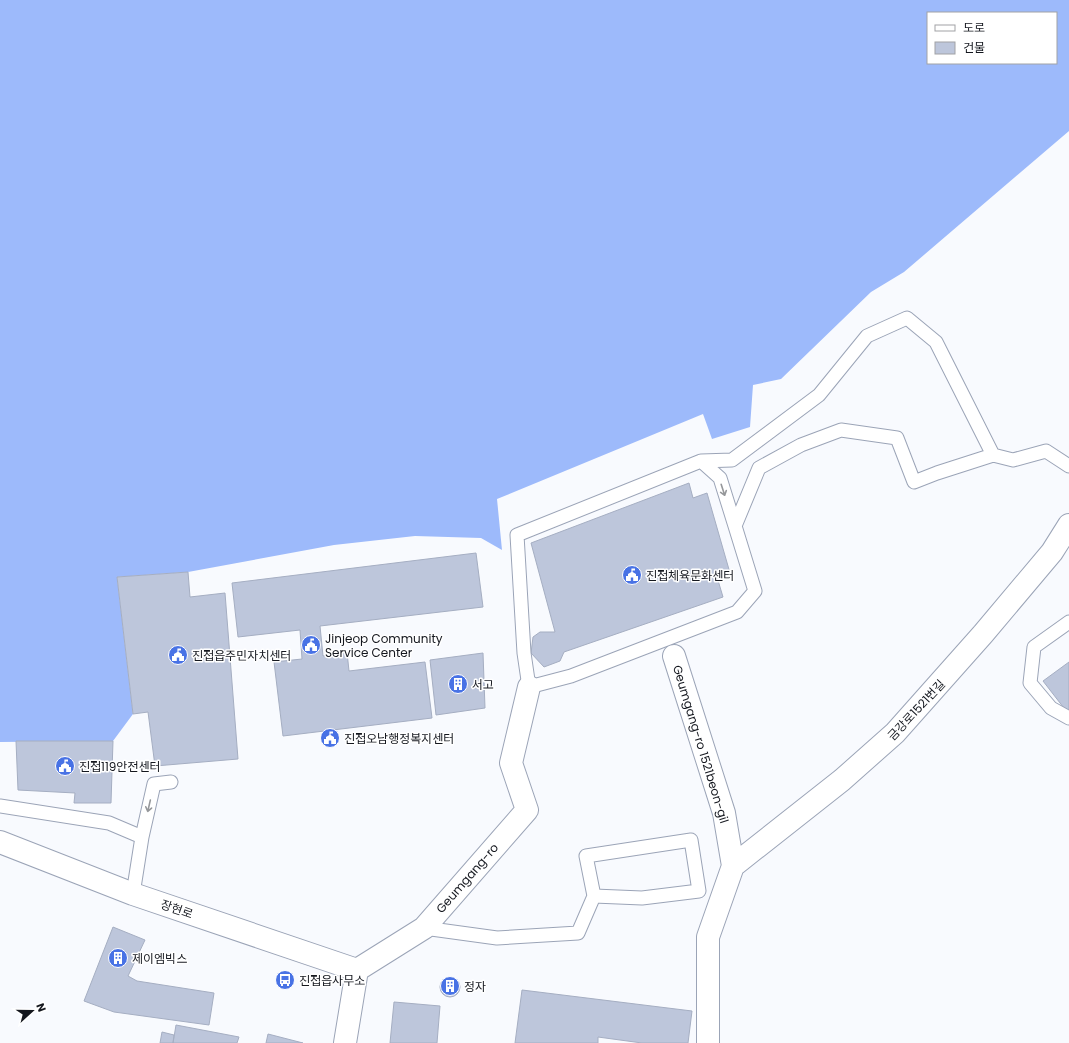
<svg xmlns="http://www.w3.org/2000/svg" width="1069" height="1043" font-family="Poppins,'Noto Sans KR',sans-serif">
<rect width="100%" height="100%" fill="#f8fafe"/>
<path fill="#9dbafb" fill-rule="evenodd" d="M 0,0 L 1069,0 L 1069,131 L 904,272 L 871,292 L 781,379 L 753,385 L 750,427 L 712,439 L 703,414 L 497,499 L 502,550 L 481,538 L 415,536 L 334,545 L 188,572 L 117,577 L 133,714 L 113,741 L 0,742 ZM 928,13 L 1056,13 L 1056,63 L 928,63 Z"/>
<path fill="#bdc6db" stroke="#a5aec2" d="M 689,483 L 693,498 L 707,493 L 730,573 L 717,577 L 723,597 L 564,652 L 560,661 L 544,667 L 531,653 L 533,637 L 540,632 L 555,632 L 531,543 Z
M 476,553 L 483,607 L 320,626 L 323,656 L 347,652 L 349,671 L 425,662 L 432,718 L 283,736 L 274,662 L 302,659 L 300,630 L 238,637 L 232,583 Z
M 188,572 L 190,597 L 225,593 L 238,759 L 155,766 L 148,712 L 133,714 L 117,577 Z
M 483,653 L 485,708 L 436,715 L 430,660 Z
M 1069,662 L 1069,710 L 1067,712 L 1043,681 Z
M 16,741 L 113,741 L 111,803 L 74,803 L 75,793 L 18,790 Z
M 113,927 L 145,940 L 128,976 L 137,981 L 214,993 L 209,1025 L 114,1012 L 84,1001 Z
M440 987a10 10 0 1 1 20 0a10 10 0 1 1-20 0Z
M 522,990 L 692,1011 L 688,1043 L 642,1043 L 598,1037 L 598,1043 L 515,1043 Z
M 394,1002 L 440,1006 L 437,1043 L 390,1043 Z
M 176,1025 L 239,1037 L 237,1043 L 173,1043 Z
M 162,1032 L 174,1035 L 173,1043 L 160,1043 Z
M 268,1034 L 303,1043 L 266,1043 Z"/>
<g fill="none" stroke-linecap="round" stroke-linejoin="round">
<g stroke="#9ba4b7" stroke-width="15">
<path id="lane" d="M 907,318 L 936,342 L 993,455 L 937,473 L 914,482 L 897,438 L 841,430 L 801,445 L 759,468 L 735,526 L 755,591 L 737,612 L 571,676 L 529,687 L 524,653 L 517,535 L 701,461 L 732,460 L 819,395 L 867,336 Z
M 993,455 L 1013,460 L 1046,451 L 1069,466
M 701,461 L 720,478 L 735,526
M 1069,622 L 1034,647 L 1030,683 L 1051,708 L 1069,718
M 0,806 L 109,823 L 142,837
M 133,894 L 142,837 L 154,784 L 171,782
M 424,928 L 497,938 L 578,933 L 594,896 L 642,898 L 699,891 L 691,840 L 586,856 L 594,896"/>
</g>
<g stroke="#9ba4b7" stroke-width="24">
<path id="street" d="M 674,656 L 724,813 L 733,866 L 708,937 L 708,1043
M 0,842 L 133,894 L 357,970
M 733,866 L 842,780 L 895,733 L 983,634 L 1052,552 L 1069,525
M 345,1043 L 357,970 L 424,928 L 527,810 L 511,763 L 529,687"/>
</g>
<use href="#lane" stroke="#fff" stroke-width="13"/>
<use href="#street" stroke="#fff" stroke-width="22"/>
</g>
<defs><path id="oneway-shaft" d="M-6 0H5M1.5-3L5.5 0L1.5 3" fill="none" stroke-width="1.6" stroke-linecap="round" stroke-linejoin="round"/></defs>
<g stroke="#95979a">
<use href="#oneway-shaft" transform="translate(723 490) rotate(72)"/>
<use href="#oneway-shaft" transform="translate(149 806) rotate(103)"/>
</g>
<defs>
<g id="civic-disc" transform="scale(1)"><circle r="9.5" fill="#4872e5" stroke="#fff"/><path d="M-.6-6.5H3V-4.5H.6V-3L4-1V1h2V6H-6V1h2V-1L-.6-3ZM-1.2 2.5V6h2.4V2.5Z" fill="#fff"/></g>
<g id="building-disc" transform="scale(1)"><circle r="9.5" fill="#4872e5" stroke="#fff"/><path d="M-4-6H4V6H1V3H-1V6H-4ZM-2.5-4.3h1.7v1.8h-1.7ZM.8-4.3h1.7v1.8H.8ZM-2.5-1h1.7V.8h-1.7ZM.8-1h1.7V.8H.8Z" fill="#fff"/></g>
<g id="bus-disc" transform="scale(1)"><circle r="9.5" fill="#4872e5" stroke="#fff"/><path d="M-5-6H5V4H4V6H2V4H-2V6H-4V4H-5ZM-3.5-4V0h7V-4ZM-3.5 1.2v1.5H-2V1.2ZM2 1.2v1.5H3.5V1.2Z" fill="#fff"/></g>
</defs>
<g fill-rule="evenodd">
<use href="#civic-disc" x="632" y="575"/>
<use href="#civic-disc" x="311" y="645"/>
<use href="#civic-disc" x="178" y="655"/>
<use href="#building-disc" x="458" y="684"/>
<use href="#civic-disc" x="330" y="738"/>
<use href="#civic-disc" x="65" y="766"/>
<use href="#building-disc" x="118" y="958"/>
<use href="#bus-disc" x="285" y="980"/>
<use href="#building-disc" x="450" y="986"/>
</g>
<g text-anchor="middle" dominant-baseline="central" stroke-width="3" stroke-linejoin="round" paint-order="stroke">
<g font-size="12" fill="#14171e" stroke="#fff" text-anchor="start">
<text x="646" y="575">진접체육문화센터</text>
<text x="325" y="638">Jinjeop Community<tspan x="325" dy="14">Service Center</tspan></text>
<text x="192" y="655">진접읍주민자치센터</text>
<text x="472" y="684">서고</text>
<text x="344" y="738">진접오남행정복지센터</text>
<text x="79" y="766">진접119안전센터</text>
<text x="132" y="958">제이엠빅스</text>
<text x="299" y="980">진접읍사무소</text>
<text x="464" y="986">정자</text>
</g>
<g font-size="12" fill="#14171e" stroke="#fff">
<text transform="translate(916 710) rotate(-47)">금강로1521번길</text>
<text transform="translate(701 744) rotate(73)">Geumgang-ro 1521beon-gil</text>
<text transform="translate(467 878) rotate(-49)">Geumgang-ro</text>
<text transform="translate(177 909) rotate(19)">장현로</text>
</g>
</g>
<rect x="927" y="12" width="130" height="52" fill="#ffffff" stroke="#a1a2a5"/>
<rect x="935" y="25" width="20" height="6" fill="#ffffff" stroke="#a1a2a5"/>
<text x="963" y="32" font-size="12" fill="#14171e">도로</text>
<rect x="935" y="42" width="20" height="12" fill="#bdc6db" stroke="#a1a2a5"/>
<text x="963" y="52" font-size="12" fill="#14171e">건물</text>
<g transform="translate(32 1011) rotate(69)" stroke="#ffffff" stroke-width="3" paint-order="stroke">
<path d="M0-3L7 15L0 10L-7 15Z" fill="#14171e"/>
<text y="-6" font-size="11" font-weight="bold" text-anchor="middle" fill="#14171e">N</text>
</g>
</svg>
